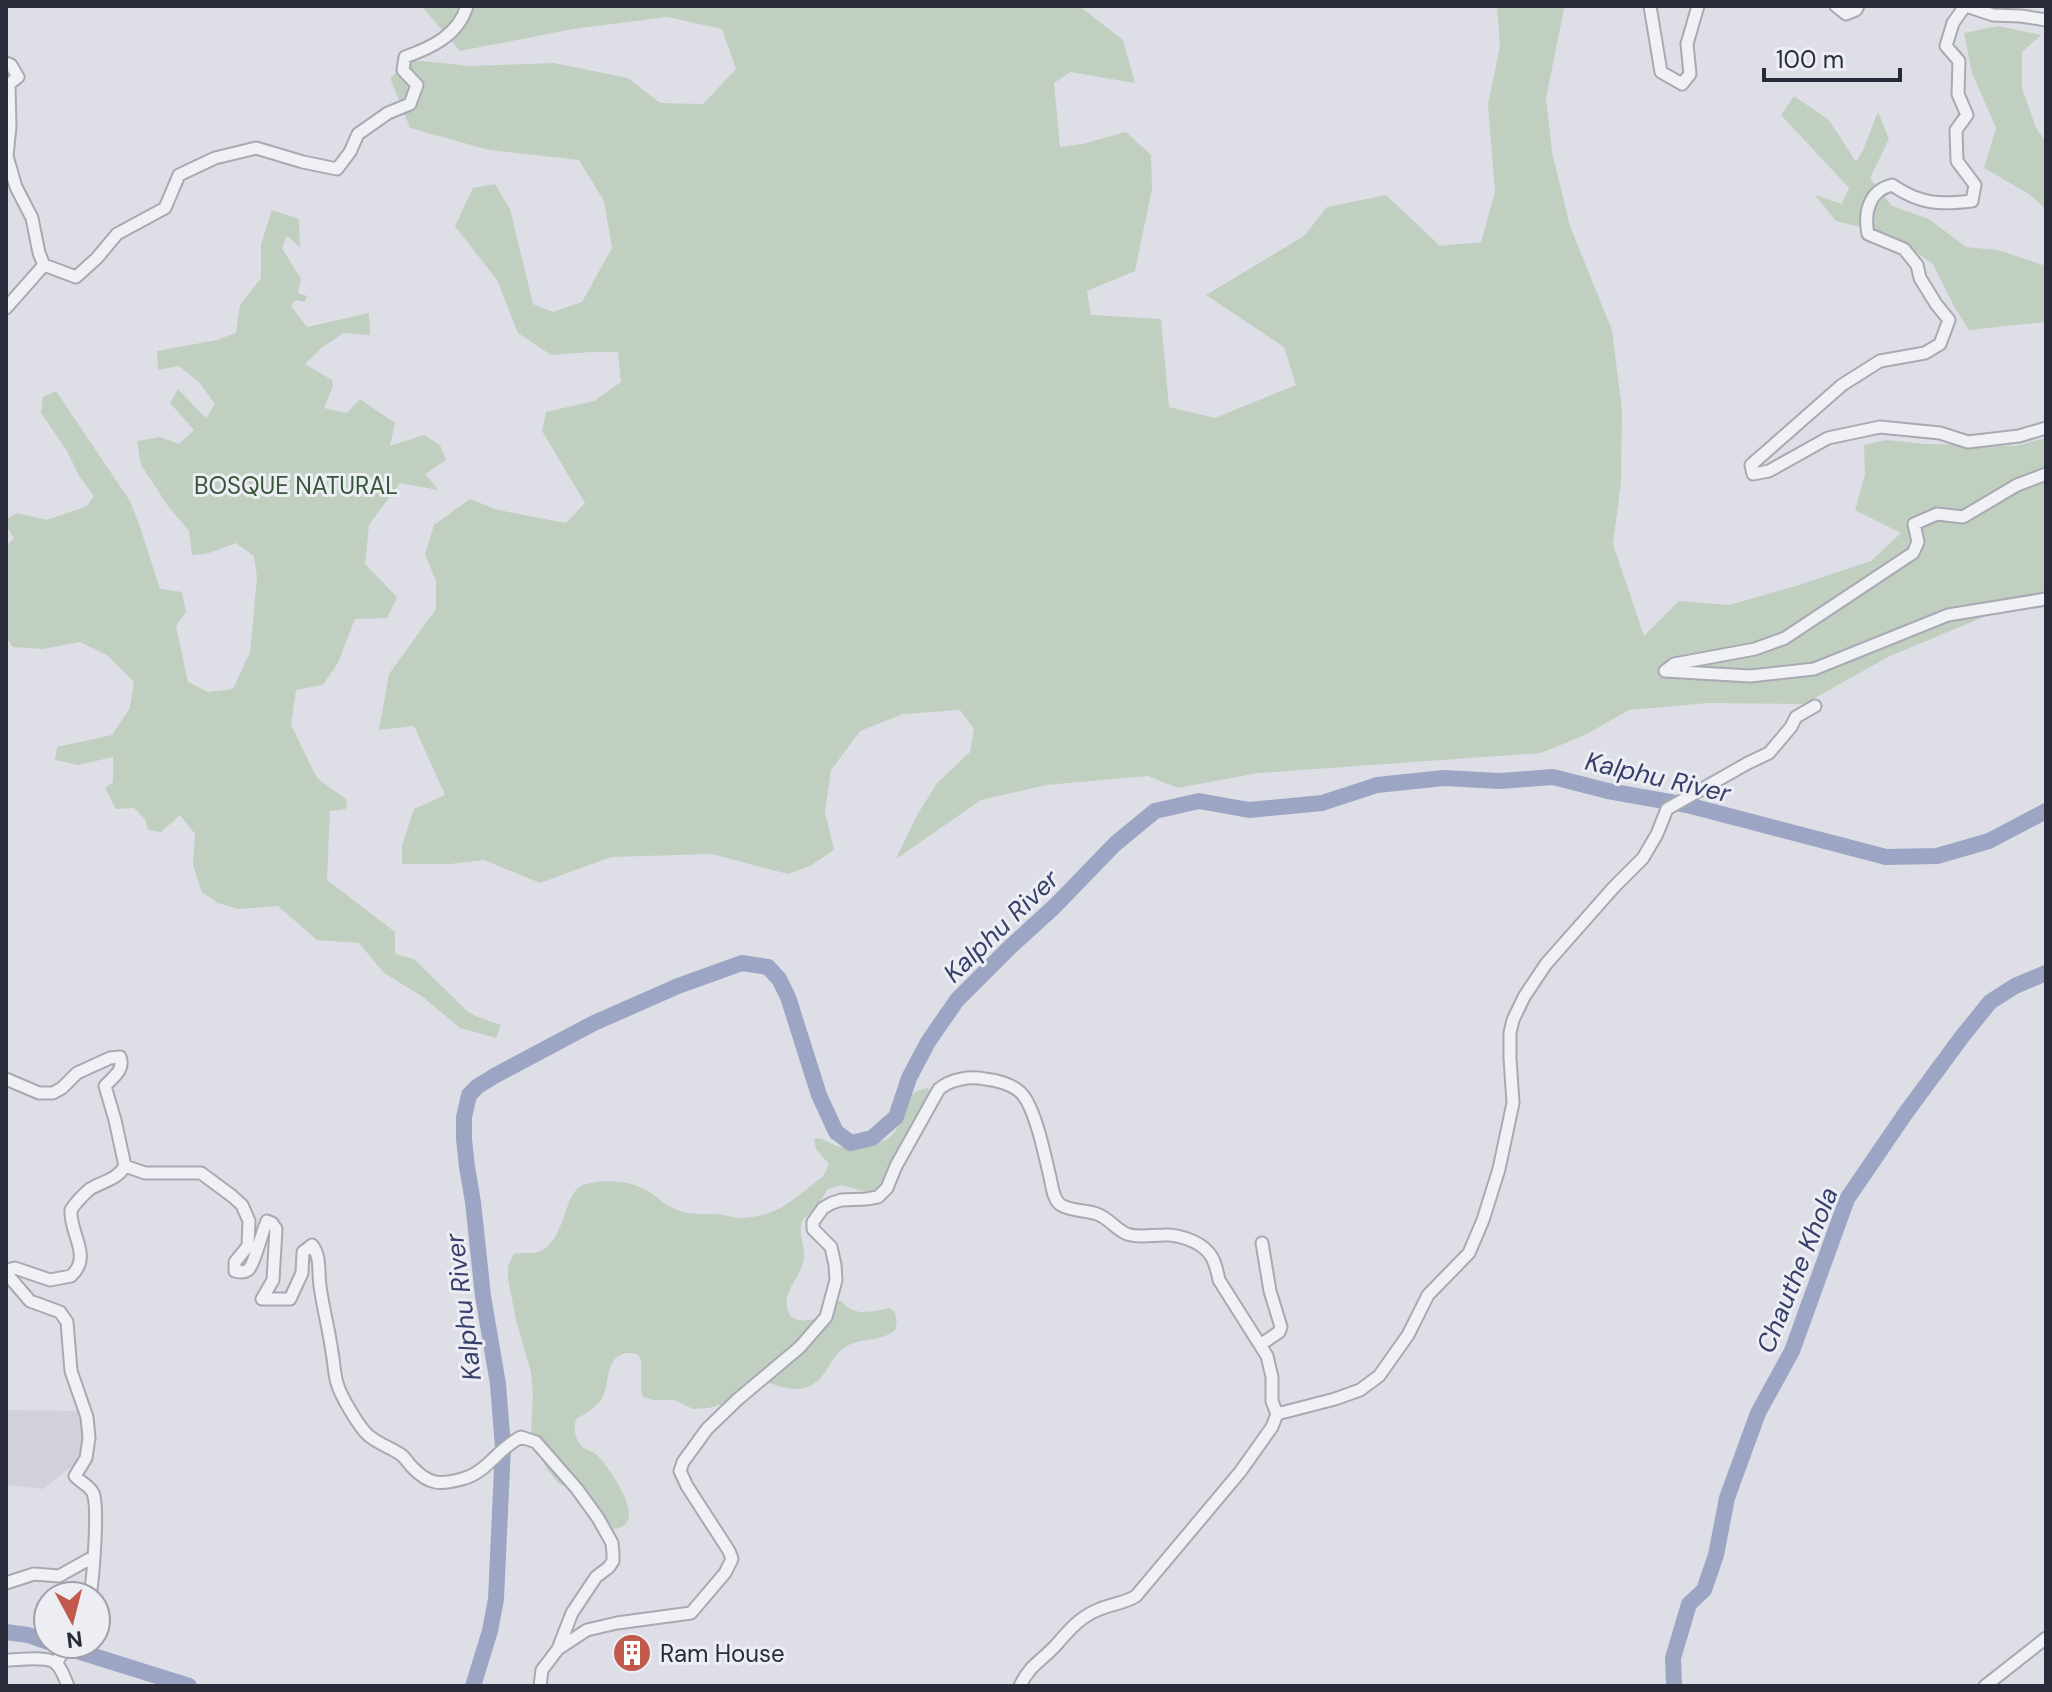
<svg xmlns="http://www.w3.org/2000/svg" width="2052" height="1692" font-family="'DM Sans',sans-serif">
<rect width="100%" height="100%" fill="#dedfe6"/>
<path fill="#d0d1db" d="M 6,1410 L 79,1411 L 85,1416 L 85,1449 L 80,1456 L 76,1456 L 77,1462 L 43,1489 L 6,1485 Z"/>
<path fill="#c0cfc0" d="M 426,6 L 1079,6 L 1123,40 L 1135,83 L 1070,72 L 1054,83 L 1060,147 L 1082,144 L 1126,132 L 1151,155 L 1152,189 L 1135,271 L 1087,291 L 1091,315 L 1161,319 L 1169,407 L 1215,418 L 1296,385 L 1284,347 L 1206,295 L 1304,236 L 1327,207 L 1386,195 L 1440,246 L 1481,242 L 1495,192 L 1488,104 L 1500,46 L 1497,6 L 1563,6 L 1564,9 L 1546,98 L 1552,152 L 1570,226 L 1612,330 L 1622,409 L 1621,482 L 1613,544 L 1644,636 L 1679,601 L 1729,605 L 1796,586 L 1871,561 L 1901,533 L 1855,510 L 1865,475 L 1864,445 L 1886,440 L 1925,444 L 2015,446 L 2046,438 L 2046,600 L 2003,609 L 1890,656 L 1804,704 L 1708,703 L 1629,710 L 1585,735 L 1541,753 L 1258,773 L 1178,788 L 1148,776 L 1046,785 L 981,800 L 896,859 L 917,815 L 938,782 L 970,752 L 974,729 L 960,710 L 903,714 L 860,731 L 831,770 L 825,812 L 834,850 L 810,866 L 788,874 L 712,854 L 611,857 L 540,883 L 484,860 L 450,864 L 402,864 L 402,845 L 414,809 L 445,795 L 414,726 L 379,730 L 389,674 L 436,609 L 436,581 L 425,554 L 434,525 L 470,499 L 498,510 L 566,523 L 585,503 L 542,431 L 546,412 L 594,401 L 621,382 L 618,352 L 592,352 L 551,355 L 518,333 L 497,280 L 455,226 L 473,188 L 495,184 L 510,209 L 533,304 L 553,312 L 582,302 L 612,248 L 604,201 L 579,160 L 489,150 L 410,128 L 390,78 L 411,60 L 471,66 L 554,63 L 628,78 L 660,103 L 703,104 L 736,69 L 722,29 L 667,17 L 573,29 L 460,51 L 423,8 Z
M 1998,26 L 2041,35 L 2022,52 L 2022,88 L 2036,128 L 2046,142 L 2046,209 L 2029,194 L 1984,168 L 1996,128 L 1972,73 L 1964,33 Z
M 1794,96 L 1829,120 L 1856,162 L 1863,150 L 1878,112 L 1889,139 L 1870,178 L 1892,206 L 1929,219 L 1966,247 L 1998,250 L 2046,266 L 2046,322 L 1969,330 L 1955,308 L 1933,264 L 1888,234 L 1836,221 L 1815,195 L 1842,204 L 1849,188 L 1781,115 Z
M 272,210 L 299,219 L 300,247 L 287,236 L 282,248 L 301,279 L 298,293 L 307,296 L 305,302 L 295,300 L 291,306 L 307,327 L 369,313 L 370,335 L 344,333 L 321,348 L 305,364 L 332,380 L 333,386 L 324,408 L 347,413 L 360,399 L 395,423 L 390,446 L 424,435 L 440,445 L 446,460 L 425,474 L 438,490 L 400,483 L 369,525 L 365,564 L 397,597 L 387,618 L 355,619 L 338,663 L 323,685 L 296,690 L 291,725 L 317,778 L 347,800 L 346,809 L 330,811 L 327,880 L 395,932 L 395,954 L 414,959 L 467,1011 L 478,1017 L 501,1025 L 496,1038 L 460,1028 L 423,997 L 384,973 L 359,943 L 317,940 L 278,906 L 238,909 L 218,903 L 202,892 L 193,865 L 195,834 L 180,815 L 161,832 L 148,830 L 145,819 L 134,808 L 116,809 L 105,788 L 113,782 L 113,757 L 78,765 L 55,760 L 57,747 L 112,735 L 130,708 L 134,682 L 107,655 L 80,642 L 43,649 L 13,647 L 6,637 L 6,547 L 14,538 L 6,525 L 6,519 L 17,513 L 47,520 L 87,506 L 94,496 L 79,476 L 67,451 L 41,413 L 43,397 L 56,391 L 130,501 L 139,524 L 160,589 L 182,592 L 186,612 L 176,626 L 188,682 L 208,692 L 233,689 L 250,652 L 257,578 L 254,556 L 236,543 L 209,553 L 192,555 L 189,531 L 168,506 L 141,465 L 137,441 L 160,437 L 179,444 L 194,430 L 170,403 L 178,389 L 206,418 L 215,404 L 199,382 L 179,366 L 158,370 L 157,351 L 217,340 L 236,333 L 240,305 L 261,278 L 261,244 Z
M 928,1088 L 931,1094 L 924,1109 L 911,1124 L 905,1140 L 893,1156 L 882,1184 L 876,1189 L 870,1191 L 863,1191 L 842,1185 L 828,1189 C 823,1196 819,1205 813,1210 C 809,1215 802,1218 801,1225 C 799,1237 807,1250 803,1263 C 797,1283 779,1295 790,1316 C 806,1327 829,1316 837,1301 L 842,1301 C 853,1318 873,1311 890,1308 C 897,1313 898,1322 895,1330 C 881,1342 864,1337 849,1345 C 838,1350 834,1358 828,1368 C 811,1396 790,1391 764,1381 L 739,1392 L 722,1404 L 709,1408 L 693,1409 L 675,1400 L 653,1400 L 643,1397 C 638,1387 645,1360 638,1355 C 636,1353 629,1353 626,1353 C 603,1358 611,1386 601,1400 C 594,1409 585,1414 576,1419 C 574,1428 574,1435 579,1443 C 584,1451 593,1450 599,1457 C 611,1470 653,1529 610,1529 L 568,1487 L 559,1484 L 547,1469 L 540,1456 L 533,1448 L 531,1437 L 533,1393 L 531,1372 L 516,1320 L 508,1279 L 508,1266 L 514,1254 C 522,1252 532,1254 539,1252 C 568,1240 562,1189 586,1184 C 608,1179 631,1180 651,1193 C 658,1197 663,1204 671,1207 C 685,1215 697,1214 712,1214 C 723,1214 733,1218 743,1218 C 780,1216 796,1197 823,1176 L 827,1170 L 828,1163 L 816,1149 L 814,1139 C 823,1137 828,1143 837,1146 C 849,1150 883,1145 892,1135 C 909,1118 898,1093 928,1088 Z"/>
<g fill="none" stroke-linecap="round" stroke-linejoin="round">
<path stroke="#9ca5c3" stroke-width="16" d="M 6,1632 L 28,1635 L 48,1642
M 55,1644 L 189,1686
M 473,1686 L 490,1631 L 496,1599 L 503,1447 L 498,1384 L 483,1296 L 473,1202 L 467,1167 L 464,1139 L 464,1117 L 469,1095 L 478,1086 L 496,1075 L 594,1023 L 678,986 L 742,963 L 768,967 L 779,979 L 788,997 L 819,1095 L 836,1132 L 851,1143 L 872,1138 L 896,1117 L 909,1078 L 928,1042 L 957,1000 L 1008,949 L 1055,906 L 1115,844 L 1155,811 L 1199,801 L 1249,810 L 1322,803 L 1377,785 L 1444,778 L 1500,781 L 1553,777 L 1608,791 L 1687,805 L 1886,857 L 1937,856 L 1989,841 L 2046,811
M 1674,1686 L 1673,1658 L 1689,1604 L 1704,1590 L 1716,1555 L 1727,1498 L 1758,1413 L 1792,1351 L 1847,1199 L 1905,1114 L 1961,1038 L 1990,1002 L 2015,986 L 2046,973"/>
<g stroke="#a8a9b3" stroke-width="15">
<path id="minor" d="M 1650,6 L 1661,72 L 1682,84 L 1690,74 L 1687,44 L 1698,6
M 1836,6 L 1846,14 L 1856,10 L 1858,6
M 1965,6 L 1953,23 L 1946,46 L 1959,61 L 1958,94 L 1967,115 L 1956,130 L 1957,161 L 1975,185 L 1972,201 C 1939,205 1920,204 1892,185 C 1868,191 1864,214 1868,234 L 1904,249 L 1917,265 L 1920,278 L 1936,304 L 1949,320 L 1940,344 L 1925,353 L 1880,361 L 1842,385 L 1751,465 L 1753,474 L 1769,471 L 1828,438 L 1880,427 L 1940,433 L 1968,442 L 2019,436 L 2046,428
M 1966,6 L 1993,15 L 2021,16 L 2046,20
M 6,63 L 11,65 L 18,77 L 9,84 L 10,127 L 7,156 L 16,187 L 32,218 L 39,253 L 44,265 L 6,308
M 44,265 L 76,277 L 97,258 L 117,234 L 165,208 L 179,175 L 215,158 L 256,148 L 303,162 L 337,169 L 350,152 L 358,134 L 388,113 L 410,104 L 417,85 L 403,70 L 405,57 C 433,47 458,35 467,6
M 2046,474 L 2017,485 L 1963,517 L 1937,514 L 1914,524 L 1918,542 L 1913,553 L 1785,638 L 1755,649 L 1674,664 L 1665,671 L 1750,676 L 1814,669 L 1948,615 L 2046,599
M 6,1079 L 39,1093 L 53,1093 L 62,1088 L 77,1073 L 110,1058 L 120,1057 C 125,1070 113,1077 105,1086 L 115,1120 L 125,1166 L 145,1173 L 201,1173 L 232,1196 L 242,1205 L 249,1221 L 248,1246 L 235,1262 L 235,1271 C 240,1272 243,1273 248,1270 C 254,1266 262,1231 267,1221 L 272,1223 L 276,1229 L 273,1280 L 262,1299 L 290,1299 L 302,1273 L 303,1252 L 312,1245 C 321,1256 318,1272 320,1286 C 323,1308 329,1330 332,1352 C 334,1362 334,1373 337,1383 C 340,1395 359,1427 368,1435 C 378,1444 390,1447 400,1454 C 405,1457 408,1463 412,1467 C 429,1485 440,1485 462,1479 C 488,1472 497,1449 521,1437 L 536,1442 L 577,1489 L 598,1518 L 612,1543 L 613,1553 L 613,1561 L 609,1567 L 596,1577 L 572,1613 L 558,1649 L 542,1670 L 540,1686
M 6,1270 L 15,1268 L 50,1280 L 71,1276 C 93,1256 69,1233 71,1210 C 76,1202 83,1195 90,1189 C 103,1181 117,1180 125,1166
M 6,1273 L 30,1301 L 60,1312 L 67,1322 L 71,1371 L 87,1417 L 89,1438 L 86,1458 L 75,1476 C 80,1482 89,1485 93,1493 C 99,1507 93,1578 90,1596
M 1260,1345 L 1279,1332 L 1281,1327 L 1270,1291 L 1262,1243
M 1277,1414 L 1335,1399 L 1360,1390 L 1379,1376 L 1408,1335 L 1428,1295 L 1469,1253 L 1483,1220 L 1499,1169 L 1513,1103 L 1510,1058 L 1510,1033 L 1513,1020 L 1524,997 L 1546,964 L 1614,887 L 1643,858 L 1657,834 L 1667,809 L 1748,763 L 1769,753 L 1791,727 L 1796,717 L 1815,706
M 6,1583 L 34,1574 L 59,1576 L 93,1557
M 558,1649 L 587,1630 L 617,1623 L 691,1613 L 725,1573 L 732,1559 L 729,1551 L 687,1486 L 680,1471 L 683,1462 L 707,1429 L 737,1400 L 800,1347 L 826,1317 L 836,1280 L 835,1265 L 831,1247 L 813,1229 L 813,1222 L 823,1208 L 832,1203 L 841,1200 L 866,1199 L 878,1197 L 887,1188 L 896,1166 L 939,1089 C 951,1079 970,1076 985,1079 C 996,1080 1011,1084 1020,1092 C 1035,1105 1045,1157 1050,1177 C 1052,1186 1053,1200 1061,1205 C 1070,1211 1086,1210 1097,1214 C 1109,1218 1116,1230 1127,1234 C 1137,1238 1152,1235 1164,1235 C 1177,1234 1199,1241 1208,1252 C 1215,1259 1217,1271 1219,1280 L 1267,1356 L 1272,1377 L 1272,1401 L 1277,1414 L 1272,1427 L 1240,1472 L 1136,1596 C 1125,1603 1112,1604 1100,1609 C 1081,1616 1070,1629 1057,1644 C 1042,1661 1030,1664 1020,1686
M 6,1660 C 18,1660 44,1656 54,1662 C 61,1666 65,1679 68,1686
M 57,1664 L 59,1658 L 70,1644
M 1985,1686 L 2046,1638"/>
</g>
<use href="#minor" stroke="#f0f1f5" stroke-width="11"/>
</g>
<defs>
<g id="building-disc" transform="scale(2)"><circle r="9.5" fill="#c1594d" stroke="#edeef4"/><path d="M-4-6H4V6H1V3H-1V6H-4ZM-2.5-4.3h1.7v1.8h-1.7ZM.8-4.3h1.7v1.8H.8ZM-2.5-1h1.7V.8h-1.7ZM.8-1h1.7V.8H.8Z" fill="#fff"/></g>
</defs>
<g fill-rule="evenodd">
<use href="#building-disc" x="632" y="1653"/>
</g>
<g text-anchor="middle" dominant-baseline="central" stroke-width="6" stroke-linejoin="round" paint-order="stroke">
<g font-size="24" fill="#375639" stroke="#edeef4">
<text x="296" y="485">BOSQUE NATURAL</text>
</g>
<g font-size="24" fill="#292b3b" stroke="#edeef4" text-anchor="start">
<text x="660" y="1653">Ram House</text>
</g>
<g font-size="26" font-style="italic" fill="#37406b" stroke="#edeef4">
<text transform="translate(1658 777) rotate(13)">Kalphu River</text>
<text transform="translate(1001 926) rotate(-44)">Kalphu River</text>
<text transform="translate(1797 1270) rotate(-68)">Chauthe Khola</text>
<text transform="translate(463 1307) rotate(-97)">Kalphu River</text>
</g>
</g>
<rect width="2052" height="1692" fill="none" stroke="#292b3b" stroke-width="16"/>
<g transform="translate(72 1620) rotate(173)"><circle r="38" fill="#edeef4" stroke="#9fa0aa" stroke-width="2"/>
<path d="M0-6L14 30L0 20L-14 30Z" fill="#c1594d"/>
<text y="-12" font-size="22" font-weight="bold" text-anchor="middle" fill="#292b3b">N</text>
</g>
<path d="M1764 68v12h136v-12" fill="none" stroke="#292b3b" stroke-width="4"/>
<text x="1776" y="68" font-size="24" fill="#292b3b" stroke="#edeef4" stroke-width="6" paint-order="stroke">100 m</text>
</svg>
